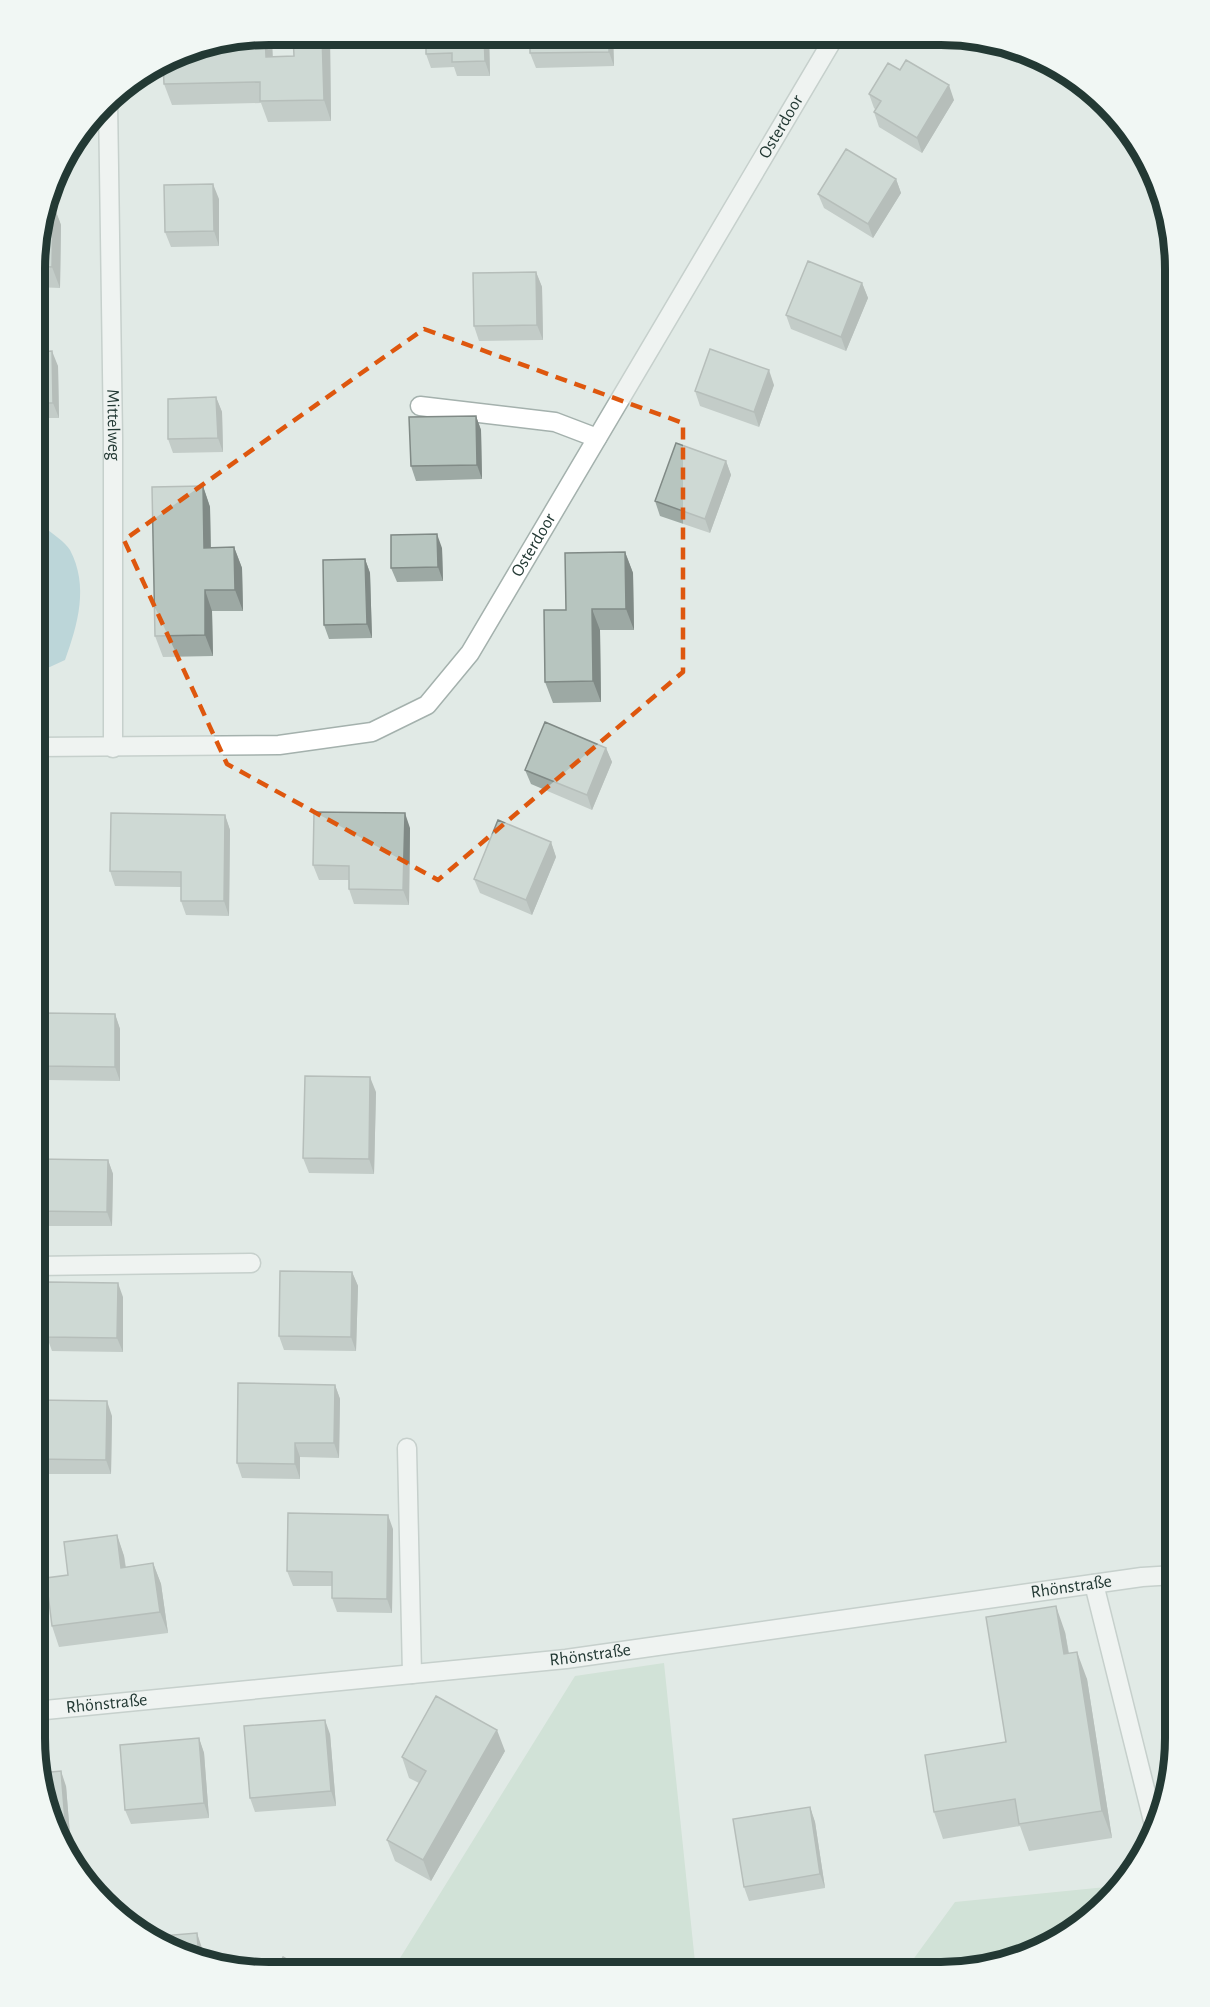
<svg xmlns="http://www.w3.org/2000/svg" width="1210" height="2007" font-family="'Alegreya Sans',sans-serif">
<rect width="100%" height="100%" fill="#e1eae6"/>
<path fill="#bcd9c5" d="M 664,1663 L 696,1972 L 392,1971 L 575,1676 Z
M 1116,1886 L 1117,1891 L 1083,1924 L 1030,1955 L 941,1972 L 827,1972 L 912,1961 L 955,1902 Z"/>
<path fill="#8fbfca" d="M 36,527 L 45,528 C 53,534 65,542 70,550 C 89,586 78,624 65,660 L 39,672 L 36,671 Z"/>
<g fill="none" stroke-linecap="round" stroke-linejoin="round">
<g stroke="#a4b1ad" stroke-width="21">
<g id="minor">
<path id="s1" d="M 108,101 L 113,438 L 113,748"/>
<path d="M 420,406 L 555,422 L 597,438"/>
<path id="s2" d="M 36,747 L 279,745 L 372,732 L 427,705 L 470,653 L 835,36"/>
<path d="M 35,1266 L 251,1263"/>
<path d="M 407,1448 L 412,1674"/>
<path d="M 1094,1584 L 1155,1829"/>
<path id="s3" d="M 35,1711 L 566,1659 L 1142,1577 L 1175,1575"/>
</g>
</g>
<use href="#minor" stroke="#fff" stroke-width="18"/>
</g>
<path fill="#9da9a4" d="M 269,34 L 270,34 L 272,41 L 273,57 L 294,56 L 322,35 L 328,35 L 330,39 L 331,121 L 268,122 L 261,103 L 172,105 L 164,84 Z
M 426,35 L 489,35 L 490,76 L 457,76 L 454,67 L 431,68 L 426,54 Z
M 530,35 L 613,36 L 614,66 L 536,68 L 530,53 Z
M 869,94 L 954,100 L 922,153 L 879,127 L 874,112 L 876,110 L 874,108 Z
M 896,179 L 901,193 L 873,238 L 824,208 L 818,194 Z
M 219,199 L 219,246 L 171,247 L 165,232 Z
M 53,204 L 61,225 L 60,288 L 36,287 L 36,239 Z
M 536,272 L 542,287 L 543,340 L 479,341 L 474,326 Z
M 862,283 L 868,298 L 846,351 L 791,329 L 786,315 Z
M 36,352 L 58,366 L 59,418 L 36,418 Z
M 774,385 L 759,427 L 700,406 L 695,391 Z
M 216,397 L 222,412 L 223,452 L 173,453 L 168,439 Z
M 476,416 L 481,430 L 482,479 L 416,481 L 411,466 Z
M 726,461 L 731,475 L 710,533 L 660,516 L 655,501 Z
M 203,486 L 210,507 L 211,547 L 234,547 L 242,568 L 243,611 L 212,611 L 213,656 L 163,657 L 155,636 Z
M 442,548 L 443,581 L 397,582 L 391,568 Z
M 625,552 L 633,573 L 634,630 L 600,630 L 601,702 L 553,703 L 545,682 L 566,610 Z
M 365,559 L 370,573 L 372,638 L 329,639 L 324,625 Z
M 606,748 L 612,762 L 592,810 L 531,784 L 525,770 Z
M 225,815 L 230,830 L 229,916 L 186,915 L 181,901 L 181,887 L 115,886 L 110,871 Z
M 410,828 L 409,905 L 354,904 L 349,889 L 349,880 L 319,880 L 313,865 Z
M 551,842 L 556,857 L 532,915 L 480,893 L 474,879 Z
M 115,1014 L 120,1029 L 120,1081 L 47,1080 L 42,1066 Z
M 376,1092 L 374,1174 L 309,1173 L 303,1158 Z
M 108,1160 L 113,1174 L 112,1226 L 40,1226 L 35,1211 Z
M 352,1272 L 358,1286 L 356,1351 L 284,1350 L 279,1336 Z
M 123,1297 L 123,1352 L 52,1351 L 47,1337 Z
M 335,1385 L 340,1399 L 339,1458 L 300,1457 L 300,1479 L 242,1478 L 237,1463 Z
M 35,1400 L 112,1416 L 111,1474 L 35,1474 Z
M 393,1529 L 392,1613 L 337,1612 L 332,1598 L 332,1586 L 293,1586 L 287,1571 Z
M 117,1535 L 124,1556 L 126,1567 L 153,1563 L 161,1584 L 168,1633 L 59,1647 L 52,1626 L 68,1575 Z
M 1065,1632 L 1069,1653 L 1087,1679 L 1112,1838 L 1029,1851 L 1020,1826 L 943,1839 L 934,1812 L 1006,1742 Z
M 330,1734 L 336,1806 L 255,1812 L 250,1798 Z
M 199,1738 L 204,1753 L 209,1818 L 131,1824 L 125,1810 Z
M 505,1751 L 431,1881 L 395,1861 L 387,1840 L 419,1783 L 409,1778 L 402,1757 Z
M 66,1786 L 71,1847 L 64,1848 L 52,1827 Z
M 810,1807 L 815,1822 L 825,1888 L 749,1901 L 744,1887 Z"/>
<path fill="#808a86" d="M 270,34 L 272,41 L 273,78 L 266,57 L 265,35 Z
M 322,35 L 328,35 L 330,39 L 331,121 L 324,100 Z
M 484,35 L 489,35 L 490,76 L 485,61 Z
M 609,35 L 613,36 L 614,66 L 609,52 Z
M 949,85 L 954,100 L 922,153 L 917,138 Z
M 896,179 L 901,193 L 873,238 L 868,224 Z
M 213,184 L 219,199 L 219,246 L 214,231 Z
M 53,204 L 61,225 L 60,288 L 52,267 Z
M 536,272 L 542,287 L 543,340 L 537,325 Z
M 862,283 L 868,298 L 846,351 L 841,337 Z
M 52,351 L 58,366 L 59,418 L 53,403 Z
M 769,370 L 774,385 L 759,427 L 754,412 Z
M 216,397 L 222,412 L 223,452 L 218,438 Z
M 476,416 L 481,430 L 482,479 L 477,465 Z
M 726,461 L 731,475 L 710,533 L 705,519 Z
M 203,486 L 210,507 L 211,569 L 204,548 Z
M 437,534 L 442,548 L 443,581 L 438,567 Z
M 234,547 L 242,568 L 243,611 L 235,590 Z
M 625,552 L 633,573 L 634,630 L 626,609 Z
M 365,559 L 370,573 L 372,638 L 367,624 Z
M 205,590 L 212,611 L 213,656 L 205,635 Z
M 592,609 L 600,630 L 601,702 L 593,681 Z
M 606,748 L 612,762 L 592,810 L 587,795 Z
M 405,813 L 410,828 L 409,905 L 403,890 Z
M 225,815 L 230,830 L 229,916 L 224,901 Z
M 551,842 L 556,857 L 532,915 L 526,900 Z
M 115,1014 L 120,1029 L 120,1081 L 115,1067 Z
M 370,1077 L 376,1092 L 374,1174 L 369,1159 Z
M 108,1160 L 113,1174 L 112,1226 L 107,1212 Z
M 352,1272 L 358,1286 L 356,1351 L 351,1337 Z
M 118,1283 L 123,1297 L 123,1352 L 117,1338 Z
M 335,1385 L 340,1399 L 339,1458 L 334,1443 Z
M 107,1401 L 112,1416 L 111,1474 L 106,1460 Z
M 295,1443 L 300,1457 L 300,1479 L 295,1464 Z
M 388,1515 L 393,1529 L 392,1613 L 387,1599 Z
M 117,1535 L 124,1556 L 128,1589 L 121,1568 Z
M 153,1563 L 161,1584 L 168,1633 L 160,1612 Z
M 1056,1606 L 1065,1632 L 1073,1681 L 1064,1654 Z
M 1077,1652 L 1087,1679 L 1112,1838 L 1102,1811 Z
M 325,1720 L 330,1734 L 336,1806 L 331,1791 Z
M 497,1730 L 505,1751 L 431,1881 L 423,1860 Z
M 199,1738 L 204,1753 L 209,1818 L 204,1803 Z
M 61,1771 L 66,1786 L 71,1847 L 66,1833 Z
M 810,1807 L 815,1822 L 825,1888 L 820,1874 Z
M 197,1933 L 202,1948 L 203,1961 L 199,1960 Z"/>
<path fill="#b7c5bf" stroke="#808a86" stroke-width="1.5" d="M 265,35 L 266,57 L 294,56 L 293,35 L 322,35 L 324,100 L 260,101 L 260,82 L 164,84 L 163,62 L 180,52 Z
M 426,35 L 484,35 L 485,61 L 452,62 L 452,53 L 426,54 Z
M 530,35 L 609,35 L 609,52 L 530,53 Z
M 906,60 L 949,85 L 917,138 L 874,112 L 881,101 L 869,94 L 888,63 L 900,70 Z
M 846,149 L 896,179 L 868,224 L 818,194 Z
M 213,184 L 214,231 L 165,232 L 164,185 Z
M 47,204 L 53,204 L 52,267 L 36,266 L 36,239 Z
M 808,261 L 862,283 L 841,337 L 786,315 Z
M 536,272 L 537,325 L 474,326 L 473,273 Z
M 710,349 L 769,370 L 754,412 L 695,391 Z
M 52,351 L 53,403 L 36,403 L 36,352 Z
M 216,397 L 218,438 L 168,439 L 168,399 Z
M 476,416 L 477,465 L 411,466 L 409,417 Z
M 676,443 L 726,461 L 705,519 L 655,501 Z
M 203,486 L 204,548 L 234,547 L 235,590 L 205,590 L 205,635 L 155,636 L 152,487 Z
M 437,534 L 438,567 L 391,568 L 391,535 Z
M 625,552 L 626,609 L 592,609 L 593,681 L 545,682 L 544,610 L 566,610 L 565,553 Z
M 365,559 L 367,624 L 324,625 L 323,560 Z
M 545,722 L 606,748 L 587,795 L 525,770 Z
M 314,812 L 405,813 L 403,890 L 349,889 L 349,866 L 313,865 Z
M 111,813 L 225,815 L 224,901 L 181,901 L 181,872 L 110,871 Z
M 498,820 L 551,842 L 526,900 L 474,879 Z
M 43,1013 L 115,1014 L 115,1067 L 42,1066 Z
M 305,1076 L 370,1077 L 369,1159 L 303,1158 Z
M 36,1159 L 108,1160 L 107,1212 L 35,1211 Z
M 280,1271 L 352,1272 L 351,1337 L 279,1336 Z
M 48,1282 L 118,1283 L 117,1338 L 47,1337 Z
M 238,1383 L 335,1385 L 334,1443 L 295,1443 L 295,1464 L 237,1463 Z
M 35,1400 L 107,1401 L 106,1460 L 35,1459 Z
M 288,1513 L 388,1515 L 387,1599 L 332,1598 L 332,1572 L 287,1571 Z
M 117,1535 L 121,1568 L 153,1563 L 160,1612 L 52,1626 L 46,1578 L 68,1575 L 64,1542 Z
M 1056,1606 L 1064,1654 L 1077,1652 L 1102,1811 L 1019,1824 L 1015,1799 L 934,1812 L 925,1755 L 1006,1742 L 986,1617 Z
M 436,1696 L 497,1730 L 423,1860 L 387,1840 L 426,1771 L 402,1757 Z
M 325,1720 L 331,1791 L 250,1798 L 244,1726 Z
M 199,1738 L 204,1803 L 125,1810 L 120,1745 Z
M 61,1771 L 66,1833 L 56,1833 L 52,1827 L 41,1773 Z
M 810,1807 L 820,1874 L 744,1887 L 733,1819 Z
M 197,1933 L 199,1960 L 180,1955 L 149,1937 Z
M 283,1957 L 307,1971 L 276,1971 Z"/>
<path d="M0 0H1210V2007H0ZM 424,329 L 683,423 L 683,672 L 438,880 L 227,764 L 124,540 Z" fill="#e1eae6" fill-opacity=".55" fill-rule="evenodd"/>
<path fill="none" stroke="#de570e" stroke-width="4.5" stroke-dasharray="12 8" stroke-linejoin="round" d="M 424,329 L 683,423 L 683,672 L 438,880 L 227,764 L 124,540 Z"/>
<g text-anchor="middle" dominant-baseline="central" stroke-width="6" stroke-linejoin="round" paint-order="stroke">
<g font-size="18" fill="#233934" stroke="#f1f7f4">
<text stroke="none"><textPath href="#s2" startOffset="1077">Osterdoor</textPath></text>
<text stroke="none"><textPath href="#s1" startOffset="324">Mittelweg</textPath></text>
<text stroke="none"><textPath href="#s2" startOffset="591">Osterdoor</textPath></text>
<text stroke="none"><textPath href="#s3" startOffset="1044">Rhönstraße</textPath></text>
<text stroke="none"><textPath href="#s3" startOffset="558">Rhönstraße</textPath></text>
<text stroke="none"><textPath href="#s3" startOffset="72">Rhönstraße</textPath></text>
</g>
</g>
<path d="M0 0H1210V2007H0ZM269 45H941A224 224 0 0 1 1165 269V1738A224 224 0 0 1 941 1962H269A224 224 0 0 1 45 1738V269A224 224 0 0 1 269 45Z" fill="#f1f7f4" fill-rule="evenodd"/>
<path fill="none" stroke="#233934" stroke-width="8" d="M269 45H941A224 224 0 0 1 1165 269V1738A224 224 0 0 1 941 1962H269A224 224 0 0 1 45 1738V269A224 224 0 0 1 269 45Z"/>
</svg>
